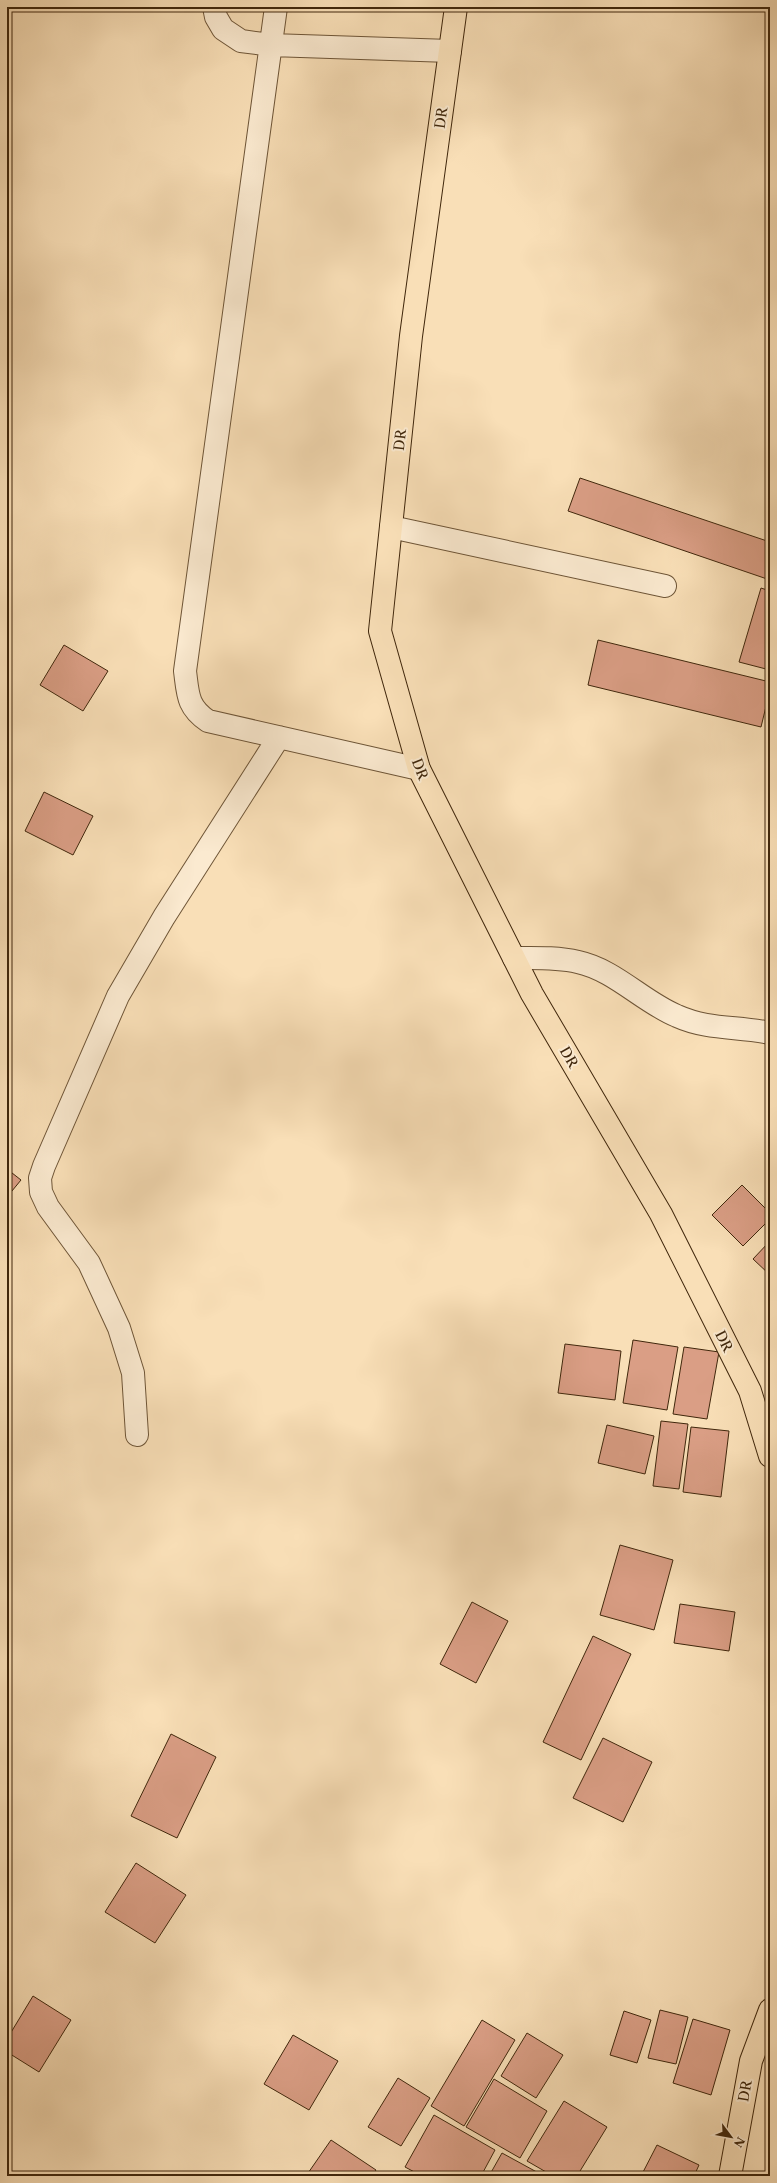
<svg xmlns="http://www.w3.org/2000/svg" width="777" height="2183" font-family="'Libre Caslon Text',serif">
<rect width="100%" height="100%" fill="#f9dfb7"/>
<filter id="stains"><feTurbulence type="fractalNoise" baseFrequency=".005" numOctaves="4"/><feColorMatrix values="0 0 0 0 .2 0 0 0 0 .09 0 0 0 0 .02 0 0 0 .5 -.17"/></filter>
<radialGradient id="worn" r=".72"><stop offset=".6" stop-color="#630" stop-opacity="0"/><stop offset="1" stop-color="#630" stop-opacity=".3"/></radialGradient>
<path fill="#da9e85" stroke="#40270c" d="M 580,478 L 770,542 L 770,580 L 568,511 Z
M 761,588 L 770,591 L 770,654 L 766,669 L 739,662 Z
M 598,640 L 770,682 L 770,690 L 761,727 L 588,685 Z
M 64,645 L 108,671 L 83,711 L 40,685 Z
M 44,792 L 93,816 L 73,855 L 25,831 Z
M 7,1169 L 21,1180 L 7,1197 Z
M 742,1185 L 770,1213 L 770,1219 L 743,1246 L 712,1215 Z
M 770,1241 L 770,1275 L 753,1259 Z
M 633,1340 L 678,1347 L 667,1410 L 623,1403 Z
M 565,1344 L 621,1351 L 615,1400 L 558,1393 Z
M 684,1347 L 719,1352 L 707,1419 L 673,1414 Z
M 661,1421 L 688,1424 L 679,1489 L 653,1486 Z
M 607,1425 L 654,1436 L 645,1474 L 598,1463 Z
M 691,1427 L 729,1431 L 721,1497 L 683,1492 Z
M 620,1545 L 673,1560 L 654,1630 L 600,1615 Z
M 472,1602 L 508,1621 L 476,1683 L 440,1664 Z
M 680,1604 L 735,1612 L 729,1651 L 674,1643 Z
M 593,1636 L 631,1654 L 581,1760 L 543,1742 Z
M 171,1734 L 216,1757 L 177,1838 L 131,1816 Z
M 603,1738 L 652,1762 L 623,1822 L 573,1798 Z
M 136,1863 L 186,1895 L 155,1943 L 105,1912 Z
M 33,1996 L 71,2020 L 39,2072 L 7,2052 L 7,2039 Z
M 660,2010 L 688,2017 L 676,2064 L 648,2058 Z
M 624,2011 L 651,2020 L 637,2063 L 610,2055 Z
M 693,2019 L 730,2030 L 711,2095 L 673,2083 Z
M 482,2020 L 515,2040 L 464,2126 L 431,2106 Z
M 527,2033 L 563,2055 L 536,2098 L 501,2076 Z
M 293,2035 L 338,2061 L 309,2110 L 264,2084 Z
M 398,2078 L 430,2098 L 401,2146 L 368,2127 Z
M 494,2079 L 547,2111 L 520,2158 L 466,2127 Z
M 564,2101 L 607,2127 L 577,2176 L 553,2176 L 527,2161 Z
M 434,2115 L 495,2150 L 481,2176 L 422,2176 L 405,2167 Z
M 331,2140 L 376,2170 L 372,2176 L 306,2176 Z
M 657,2145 L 699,2165 L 694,2176 L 641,2176 Z
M 502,2153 L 544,2176 L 489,2176 Z"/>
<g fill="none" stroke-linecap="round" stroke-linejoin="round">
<g stroke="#6e5537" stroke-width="24">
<path id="minor" d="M 214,7 L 216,17 L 223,29 L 241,41 L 271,45 L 450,51
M 276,7 L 185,671 C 188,694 187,707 208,721 L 419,769
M 391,527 L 665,586
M 514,958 C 535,958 557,957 578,962 C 615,970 643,1002 677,1016 C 708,1030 738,1026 770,1033
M 137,1435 L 133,1373 L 119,1328 L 89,1263 L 48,1207 L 41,1192 L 40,1178 L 44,1166 L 118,996 L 164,917 L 279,737"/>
</g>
<g stroke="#40270c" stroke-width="24">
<path id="major" d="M 456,7 L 411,336 L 380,631 L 419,769 L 532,994 L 661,1214 L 750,1391 L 770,1456
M 730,2176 L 751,2061 L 770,2010"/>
</g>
<use href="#minor" stroke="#fbead0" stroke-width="22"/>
<use href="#major" stroke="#f9dfb7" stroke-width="22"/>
</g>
<g text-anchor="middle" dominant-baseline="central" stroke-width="4" stroke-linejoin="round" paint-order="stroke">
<g font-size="14" fill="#40270c" stroke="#fbead0">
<text transform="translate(441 118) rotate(-82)">DR</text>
<text transform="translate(400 440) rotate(-84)">DR</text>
<text transform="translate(420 769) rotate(69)">DR</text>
<text transform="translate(569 1057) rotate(60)">DR</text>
<text transform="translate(724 1341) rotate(63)">DR</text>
<text transform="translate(745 2091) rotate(-80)">DR</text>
</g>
</g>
<rect width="777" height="2183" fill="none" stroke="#f9dfb7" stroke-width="24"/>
<rect x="8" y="8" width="761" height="2167" fill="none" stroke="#40270c" stroke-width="2"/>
<rect x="12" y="12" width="753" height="2159" fill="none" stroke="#40270c"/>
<g transform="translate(731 2137) rotate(122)" stroke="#fbead0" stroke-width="3" paint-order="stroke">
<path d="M0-3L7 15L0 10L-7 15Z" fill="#40270c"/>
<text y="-6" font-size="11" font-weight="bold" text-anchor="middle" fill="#40270c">N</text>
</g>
<rect width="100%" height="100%" filter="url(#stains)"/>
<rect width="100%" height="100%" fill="url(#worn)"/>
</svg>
